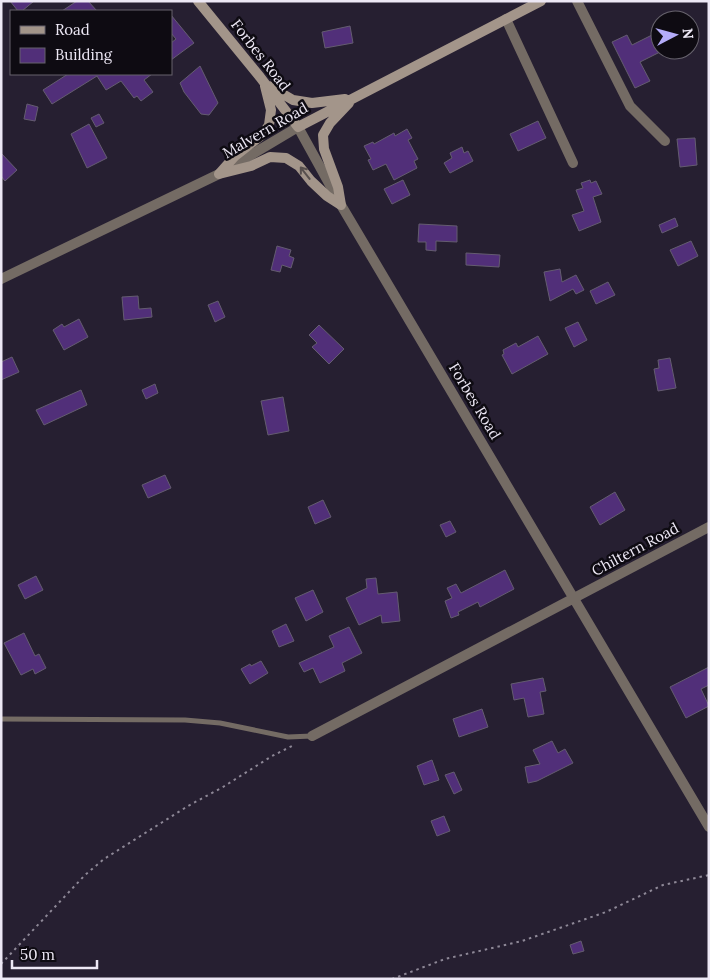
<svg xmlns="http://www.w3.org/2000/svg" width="710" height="980" font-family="Lora,serif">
<rect width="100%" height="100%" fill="#261f31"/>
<path fill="#512f79" stroke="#645c70" d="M 10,1 L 34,1 L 22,11 L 18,11 Z
M 77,1 L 88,1 L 97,11 L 62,11 Z
M 171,15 L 194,43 L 171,60 L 171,43 L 176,39 L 171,33 Z
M 350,26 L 353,43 L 325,48 L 322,32 Z
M 660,31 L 660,52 L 640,62 L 650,81 L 635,88 L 612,42 L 627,35 L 632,45 Z
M 200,66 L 218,103 L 209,115 L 201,114 L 184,92 L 180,83 Z
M 68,74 L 152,74 L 144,80 L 153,92 L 141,101 L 137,96 L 134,98 L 121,81 L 106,90 L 97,76 L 52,104 L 43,90 Z
M 27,104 L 38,107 L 35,121 L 24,119 Z
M 99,114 L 104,123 L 96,127 L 91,118 Z
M 538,121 L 546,138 L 518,151 L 510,134 Z
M 89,124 L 107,158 L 87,168 L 71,134 Z
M 407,129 L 412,138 L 408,140 L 418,159 L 414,161 L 417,168 L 394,180 L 386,164 L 373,170 L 368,160 L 371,159 L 364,146 L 373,142 L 374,144 L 394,133 L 395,136 Z
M 695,138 L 697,165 L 680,167 L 677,139 Z
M 462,147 L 464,153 L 468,151 L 473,161 L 450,173 L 444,163 L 452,158 L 450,153 Z
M 1,153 L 17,170 L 5,181 L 1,176 Z
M 403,180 L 410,195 L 392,204 L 384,189 Z
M 590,180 L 591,183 L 596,181 L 602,194 L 593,197 L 601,222 L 579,231 L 572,215 L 584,211 L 576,190 L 583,188 L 581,183 Z
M 675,218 L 678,226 L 662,233 L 659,225 Z
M 419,224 L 457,226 L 457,242 L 436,241 L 436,251 L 426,250 L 426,242 L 418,242 Z
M 691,241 L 698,256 L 678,266 L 670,250 Z
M 277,246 L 291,250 L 289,256 L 294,258 L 291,268 L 282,265 L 280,272 L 271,270 Z
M 466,253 L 500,255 L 499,267 L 466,265 Z
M 560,269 L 562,282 L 576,275 L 584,290 L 576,294 L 573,289 L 550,301 L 544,272 Z
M 608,282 L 615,295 L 596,304 L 590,291 Z
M 138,296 L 139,309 L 151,308 L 152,317 L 124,320 L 122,297 Z
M 218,301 L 225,317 L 215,322 L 208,305 Z
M 79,319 L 88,337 L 64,350 L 53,330 L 62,324 L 64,327 Z
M 578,322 L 587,340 L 574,347 L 565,328 Z
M 319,325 L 344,349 L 329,364 L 312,347 L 317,343 L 309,335 Z
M 538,336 L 548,354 L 512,374 L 502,355 L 504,354 L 503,350 L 516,343 L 518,347 Z
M 12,357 L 19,372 L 1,380 L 1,362 Z
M 670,358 L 676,388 L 658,391 L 654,369 L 659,368 L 658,360 Z
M 155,384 L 158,393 L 146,399 L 142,390 Z
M 81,390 L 87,405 L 44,425 L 36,410 Z
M 283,397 L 289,431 L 268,435 L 261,401 Z
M 165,475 L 171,488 L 148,498 L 142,485 Z
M 615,492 L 625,510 L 600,525 L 590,507 Z
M 323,500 L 331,517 L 315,524 L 308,507 Z
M 450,521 L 456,532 L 446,537 L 440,525 Z
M 505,570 L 514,589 L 480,607 L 478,602 L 458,612 L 459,615 L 451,618 L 445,601 L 452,598 L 447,588 L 456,584 L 461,593 Z
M 36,576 L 43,590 L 25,599 L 18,585 Z
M 376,578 L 378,594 L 397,592 L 400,621 L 382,623 L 381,615 L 359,625 L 346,598 L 367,588 L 366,579 Z
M 313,590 L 323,612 L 306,621 L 295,598 Z
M 286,624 L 294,641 L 279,647 L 272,631 Z
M 349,627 L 362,653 L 342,663 L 345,671 L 320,683 L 313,668 L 304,672 L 299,663 L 334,647 L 329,636 Z
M 24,633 L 35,656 L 39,654 L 46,668 L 35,674 L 33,669 L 21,675 L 4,643 Z
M 261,661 L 268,673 L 250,684 L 241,669 L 250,664 L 251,666 Z
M 709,667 L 709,685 L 701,689 L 709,706 L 686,718 L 670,687 Z
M 543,678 L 546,691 L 540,692 L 544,714 L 528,717 L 524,698 L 514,700 L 511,684 Z
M 482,709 L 488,727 L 459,737 L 453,719 Z
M 552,741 L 558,753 L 565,749 L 573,763 L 537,781 L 528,783 L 525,767 L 540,764 L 533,750 Z
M 432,760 L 439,780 L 424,785 L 417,766 Z
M 454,772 L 462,790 L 454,794 L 445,775 Z
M 444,816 L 450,831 L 437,836 L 431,821 Z
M 581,941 L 584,951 L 573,954 L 570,945 Z"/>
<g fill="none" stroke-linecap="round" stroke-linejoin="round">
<path stroke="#8e8897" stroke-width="2" stroke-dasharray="2.5 4" stroke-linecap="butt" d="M 1,964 L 85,875 L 104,859 L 188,806 L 223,787 L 272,756 L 292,746
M 392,979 L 445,959 L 522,941 L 606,912 L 663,885 L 709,875"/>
<path stroke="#746b64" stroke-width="5" d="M 1,719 L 185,720 L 220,723 L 288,737 L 312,736"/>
<path stroke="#746b64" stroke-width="10" d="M 577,1 L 630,106 L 665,141
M 506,19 L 573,163
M 1,279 L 219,174 L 298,127 L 341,205 L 709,827
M 312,736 L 709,527"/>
<path stroke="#a3958a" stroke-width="10" d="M 198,1 L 260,77 L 298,127 L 541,1
M 269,86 L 293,100 L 312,103 L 345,99
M 219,174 L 251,166 L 270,157 L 286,158 L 299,166 L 311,181 L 327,196 L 341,205
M 219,174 L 235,156 L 263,134 L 269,125 L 271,110 L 265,86
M 341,205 L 338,187 L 324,149 L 323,135 L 330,123 L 349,103"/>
</g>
<defs><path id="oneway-shaft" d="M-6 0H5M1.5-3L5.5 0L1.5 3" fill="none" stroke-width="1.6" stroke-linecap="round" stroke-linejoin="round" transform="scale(1.25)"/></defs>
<use stroke="#58504e" href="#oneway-shaft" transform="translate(305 173) rotate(-128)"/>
<g text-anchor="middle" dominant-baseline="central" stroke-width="5" stroke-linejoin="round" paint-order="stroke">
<g font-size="15" fill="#ede8f5" stroke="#0e0b12">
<text transform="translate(261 55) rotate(52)">Forbes Road</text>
<text transform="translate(265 130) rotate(-30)">Malvern Road</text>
<text transform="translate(475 401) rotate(59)">Forbes Road</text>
<text transform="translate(635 549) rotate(-28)">Chiltern Road</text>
</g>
</g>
<rect width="710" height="980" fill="none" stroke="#ede8f5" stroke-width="5"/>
<rect x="10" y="10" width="162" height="65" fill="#0e0b12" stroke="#67636d"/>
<rect x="20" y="26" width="25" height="8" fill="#a3958a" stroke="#67636d"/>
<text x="55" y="35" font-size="15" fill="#ede8f5">Road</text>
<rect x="20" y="48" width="25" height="15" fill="#512f79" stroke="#67636d"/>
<text x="55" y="60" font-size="15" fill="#ede8f5">Building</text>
<g transform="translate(675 35) rotate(84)"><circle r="24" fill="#0e0b12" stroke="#67636d"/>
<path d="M0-4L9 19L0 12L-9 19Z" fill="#b4acf9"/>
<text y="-8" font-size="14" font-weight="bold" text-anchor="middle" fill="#ede8f5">N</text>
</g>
<path d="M12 960v8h85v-8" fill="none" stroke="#ede8f5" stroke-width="2.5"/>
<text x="20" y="960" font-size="15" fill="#ede8f5" stroke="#0e0b12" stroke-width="4" paint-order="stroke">50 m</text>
</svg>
